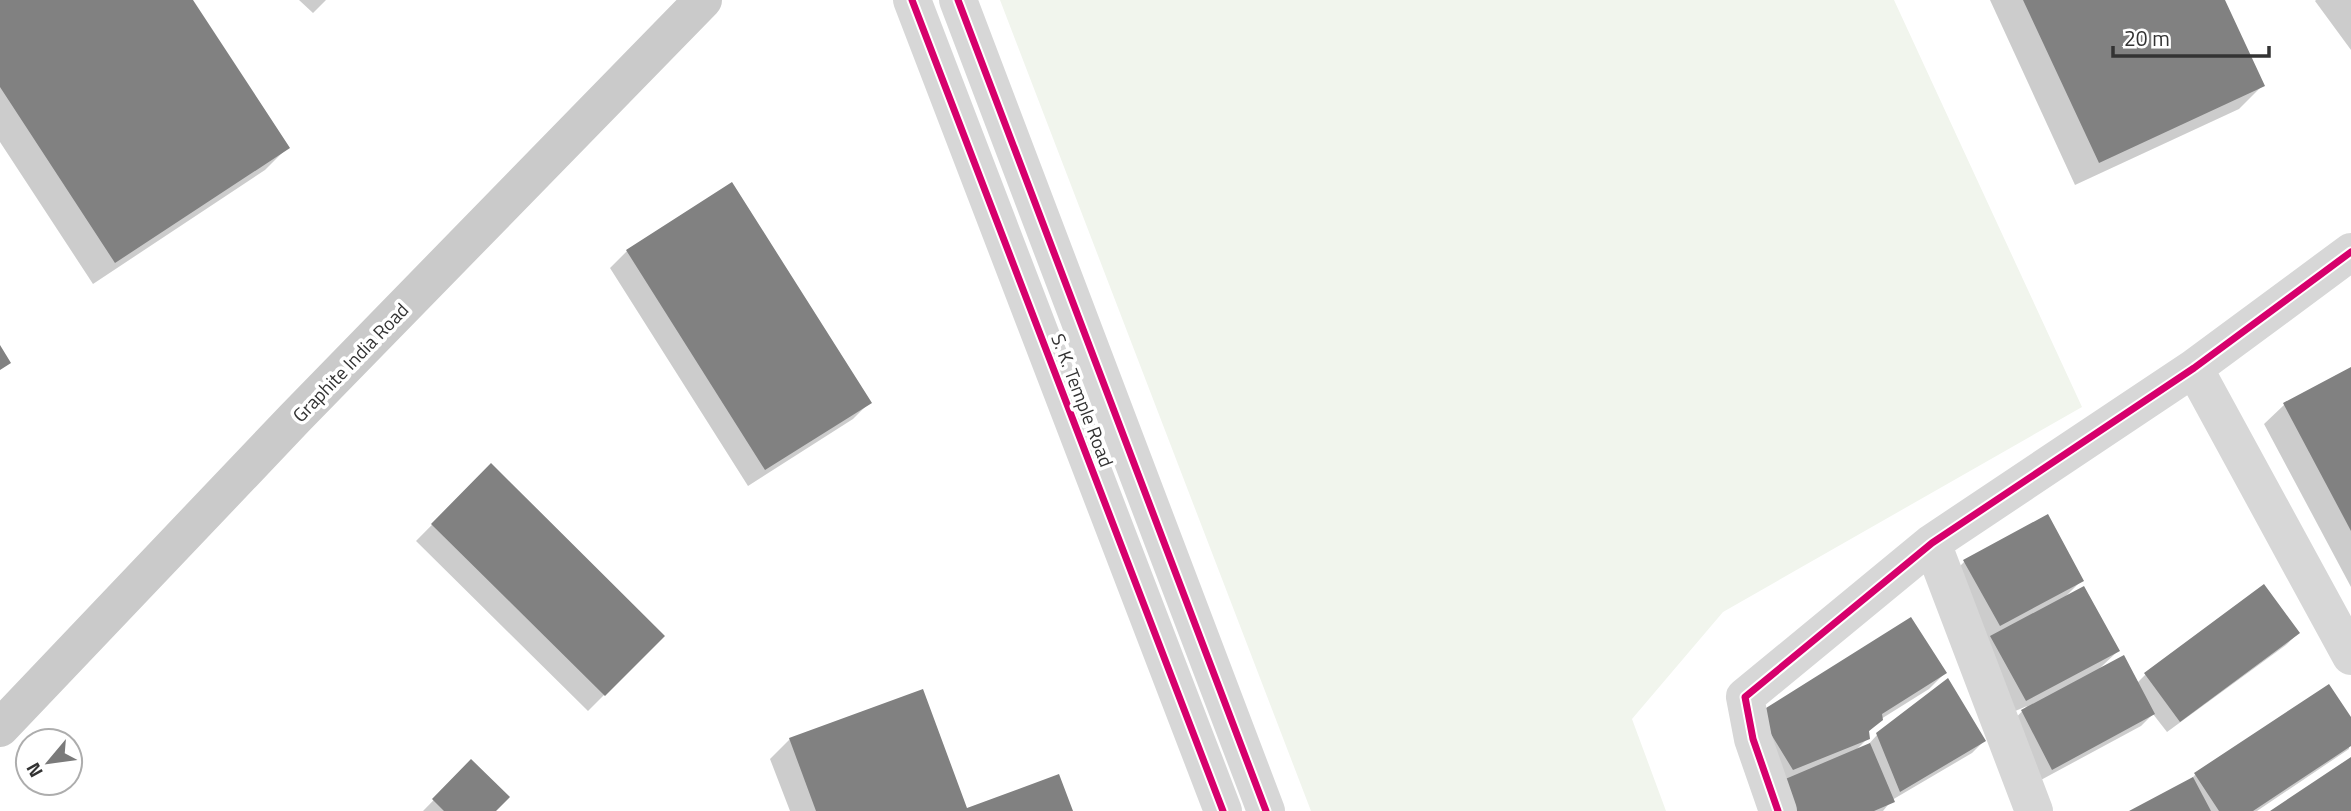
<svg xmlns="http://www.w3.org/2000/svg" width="2351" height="811" font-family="'Titillium Web',sans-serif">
<rect width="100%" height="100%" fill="#fff"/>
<path fill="#f1f5ed" d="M 1000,0 L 1894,0 L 2082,407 L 1723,612 L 1632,719 L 1666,811 L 1311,811 Z"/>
<path fill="#0003" d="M 0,0 L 191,0 L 287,148 L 265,170 L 93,284 L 0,142 Z
M 299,0 L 326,0 L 313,13 Z
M 1990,0 L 2223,0 L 2263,85 L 2239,109 L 2075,185 Z
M 2316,0 L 2351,0 L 2351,50 L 2315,1 Z
M 731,185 L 870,402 L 853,419 L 748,486 L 610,268 L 627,251 Z
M 2351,369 L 2351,587 L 2264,424 L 2284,405 Z
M 491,465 L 663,636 L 588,711 L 416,541 Z
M 1964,562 L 2081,581 L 2066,596 L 2118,651 L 2100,668 L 2137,683 L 2146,674 L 2298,633 L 2286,645 L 2167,732 L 2153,714 L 2141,726 L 2039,781 L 2010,724 L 2027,706 L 2013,712 L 1952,574 Z
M 1945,673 L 1929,689 L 1881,719 L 1867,733 L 1868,738 L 1856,750 L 1866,747 L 1877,735 L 1984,741 L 1972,753 L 1892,800 L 1883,811 L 1780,811 L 1743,731 Z
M 2351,721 L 2349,749 L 2257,811 L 2133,811 L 2189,781 L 2195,775 Z
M 790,739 L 966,810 L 1071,811 L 790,811 L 770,759 Z
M 471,762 L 494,811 L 423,811 Z"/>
<path fill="#818181" d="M 0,0 L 193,0 L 290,148 L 115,263 L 0,87 Z
M 2023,0 L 2225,0 L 2265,86 L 2099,163 Z
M 732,182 L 872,403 L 765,470 L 626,250 Z
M 0,345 L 11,363 L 0,370 Z
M 2351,367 L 2351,531 L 2283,403 Z
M 491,463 L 665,636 L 605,696 L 431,524 Z
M 2048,514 L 2084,581 L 2000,626 L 1963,560 Z
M 2264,584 L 2300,633 L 2180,722 L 2144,673 Z
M 2084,586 L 2120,651 L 2026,701 L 1990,636 Z
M 1911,617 L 1947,673 L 1882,714 L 1883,720 L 1869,731 L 1870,739 L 1793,770 L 1758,713 Z
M 2124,655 L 2155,714 L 2052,770 L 2021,710 Z
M 1948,678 L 1986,741 L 1900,792 L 1876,733 Z
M 2329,684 L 2351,717 L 2351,746 L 2253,811 L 2219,811 L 2194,773 Z
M 923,689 L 967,808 L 1059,774 L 1073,811 L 816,811 L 789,738 Z
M 1870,743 L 1895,802 L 1874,811 L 1797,811 L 1783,780 Z
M 2351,757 L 2351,811 L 2270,811 Z
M 471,759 L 510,797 L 496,811 L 444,811 L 432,799 Z
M 2193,777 L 2211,811 L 2129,811 Z"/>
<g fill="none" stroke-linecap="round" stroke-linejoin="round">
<path stroke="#d7d7d7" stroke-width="38" d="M 2194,368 L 2351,656
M 1932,543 L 2034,811
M 1778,811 L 1753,739 L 1745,697 L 1932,543 L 2194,368 L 2351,252"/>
<path stroke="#d7d7d7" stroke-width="38" d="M 912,0 L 1223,811
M 958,0 L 1266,811"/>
<path stroke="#cacaca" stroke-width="38" d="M 0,728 L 295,418 L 703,0"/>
<g stroke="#fff" stroke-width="11">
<path id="cycleway" d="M 912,0 L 1223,811
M 958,0 L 1266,811
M 1778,811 L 1753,739 L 1745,697 L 1932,543 L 2194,368 L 2351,252"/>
</g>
<use href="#cycleway" stroke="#d6006c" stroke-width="7"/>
</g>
<g text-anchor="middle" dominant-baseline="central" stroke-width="7" stroke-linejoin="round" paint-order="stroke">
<g font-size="19" fill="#333" stroke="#fff">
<text transform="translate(350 362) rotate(-46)">Graphite India Road</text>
<text transform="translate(1083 400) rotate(69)">S. K. Temple Road</text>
</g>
</g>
<g transform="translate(49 762) rotate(241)"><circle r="33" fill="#ffffff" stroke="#adadad" stroke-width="2"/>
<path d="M0-5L12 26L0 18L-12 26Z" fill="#7a7a7a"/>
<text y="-10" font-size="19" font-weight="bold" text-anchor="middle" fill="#333333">N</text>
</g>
<path d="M2113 46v10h156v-10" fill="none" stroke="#333333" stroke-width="3.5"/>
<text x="2124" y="46" font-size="21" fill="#333333" stroke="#ffffff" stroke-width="5" paint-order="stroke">20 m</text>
</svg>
